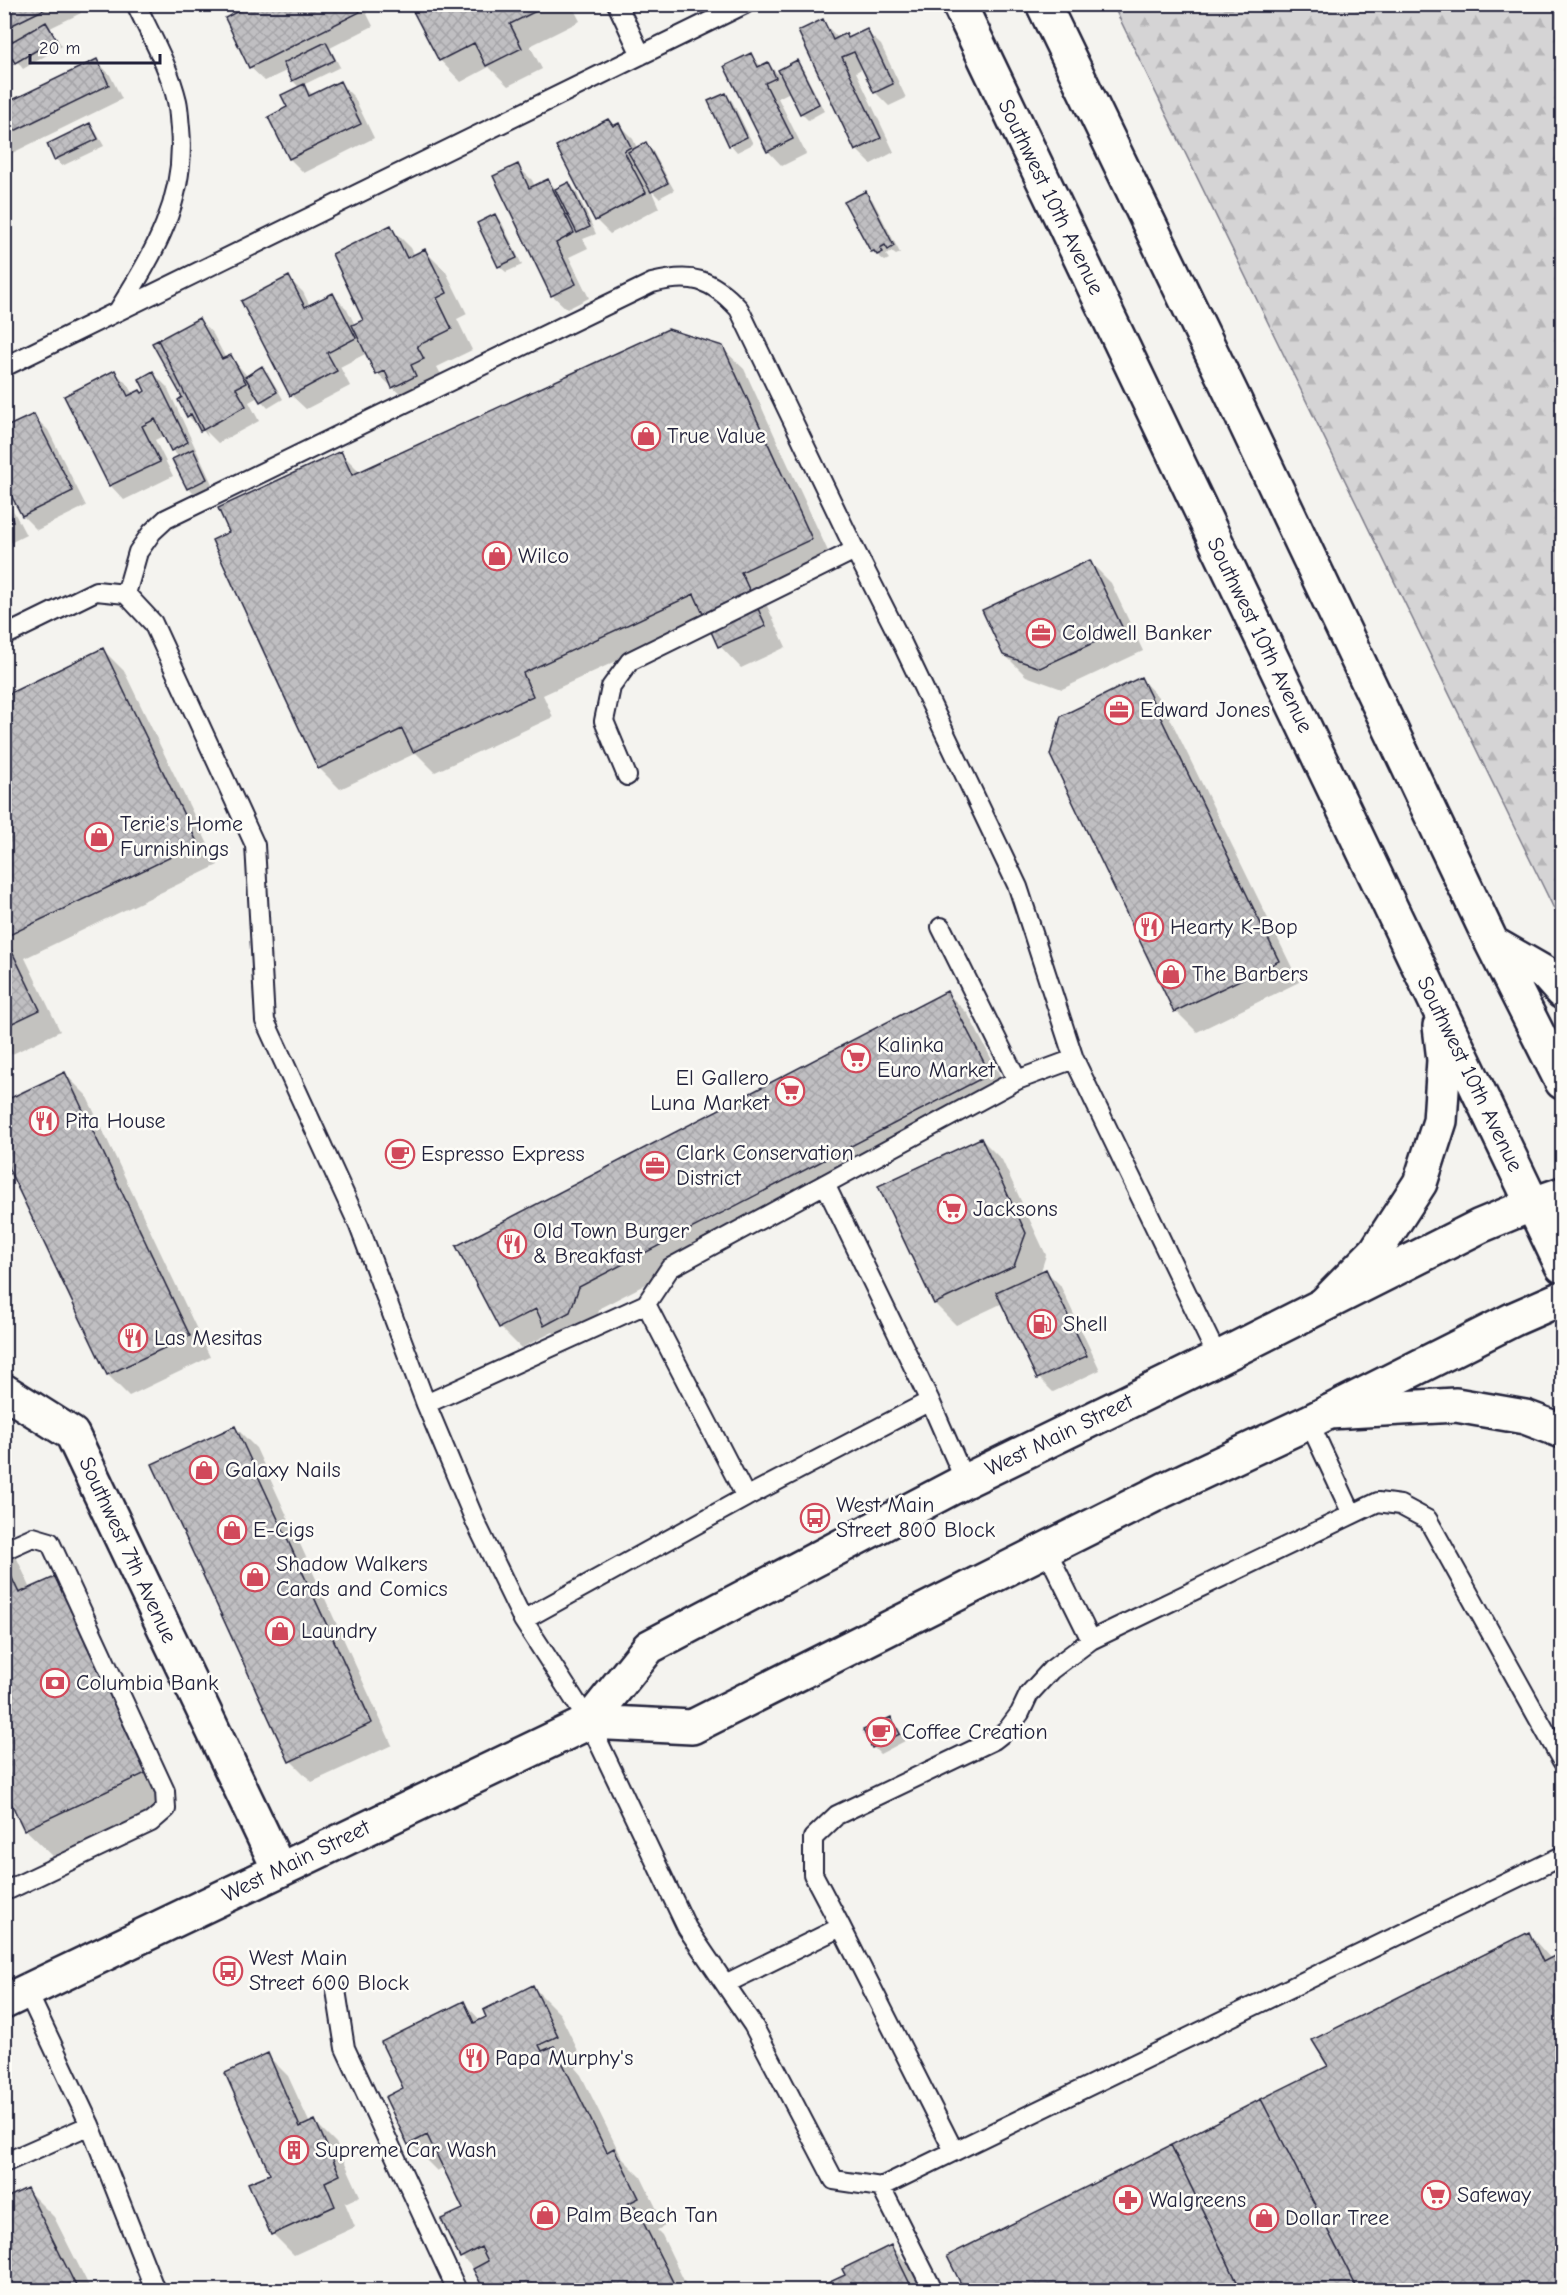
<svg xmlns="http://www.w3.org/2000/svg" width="1567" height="2295" font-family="'Comic Neue',sans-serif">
<defs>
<pattern id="forest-firs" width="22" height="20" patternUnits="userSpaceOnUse" patternTransform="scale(1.5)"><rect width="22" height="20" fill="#d5d4d5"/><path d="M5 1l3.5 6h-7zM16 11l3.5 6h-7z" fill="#b7b6b8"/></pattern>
<pattern id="building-cross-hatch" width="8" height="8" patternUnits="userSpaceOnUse" patternTransform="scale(1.5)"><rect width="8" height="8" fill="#c0bfc2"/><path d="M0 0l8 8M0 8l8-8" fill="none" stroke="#a5a4a8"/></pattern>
</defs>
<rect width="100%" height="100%" fill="#f4f3ef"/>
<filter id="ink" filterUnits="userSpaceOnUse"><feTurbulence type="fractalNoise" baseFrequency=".0167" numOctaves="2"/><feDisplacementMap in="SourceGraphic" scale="12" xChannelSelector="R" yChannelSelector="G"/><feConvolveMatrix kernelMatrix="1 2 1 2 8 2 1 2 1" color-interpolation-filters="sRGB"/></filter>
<g filter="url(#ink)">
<path fill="url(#forest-firs)" stroke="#7c7b88" stroke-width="1.5" d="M 1113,5 L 1562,5 L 1562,923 L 1561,923 Z"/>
<path fill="#0003" d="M 4,4 L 77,4 L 81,13 L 50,28 L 62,46 L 23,69 L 7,48 L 4,49 Z
M 255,4 L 362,4 L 373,26 L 330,48 L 340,67 L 303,85 L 313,95 L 340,83 L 354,97 L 374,138 L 304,173 L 290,159 L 289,108 L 300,88 L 293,81 L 288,70 L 265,81 L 250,67 Z
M 428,4 L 571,4 L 580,21 L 530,46 L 542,69 L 508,86 L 489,67 L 461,82 L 440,60 L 415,12 Z
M 822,21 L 839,39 L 846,35 L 850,39 L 866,31 L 881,45 L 906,98 L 889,106 L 875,92 L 863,68 L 856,72 L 894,152 L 871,164 L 857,150 Z
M 750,55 L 762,67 L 768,64 L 783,79 L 796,62 L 803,69 L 824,111 L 808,120 L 801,113 L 790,92 L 778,98 L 806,154 L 782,166 L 768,151 Z
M 96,60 L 110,75 L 122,99 L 4,157 L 4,105 Z
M 725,94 L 732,101 L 753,144 L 737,152 L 731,145 Z
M 608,120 L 615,127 L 619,125 L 633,139 L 637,148 L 646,144 L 652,150 L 674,190 L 659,198 L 651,190 L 659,208 L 610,234 L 596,220 Z
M 90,125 L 96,132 L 104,146 L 62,166 L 56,159 L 49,145 Z
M 517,166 L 532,180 L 535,187 L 548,181 L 557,190 L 569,184 L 576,191 L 596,234 L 583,239 L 588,248 L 569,257 L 589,298 L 567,309 L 552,295 Z
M 865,193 L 872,199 L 900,253 L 896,255 L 892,252 L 886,255 L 889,259 L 885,261 L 872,251 Z
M 495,216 L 502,223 L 522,265 L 506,272 L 499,266 Z
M 390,227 L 411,248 L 415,256 L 425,251 L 446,272 L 467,314 L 457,319 L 472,350 L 437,367 L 444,380 L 436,398 L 415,408 L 378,374 L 367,353 L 340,367 L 350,386 L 306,409 L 291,395 L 288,278 L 303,292 L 310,306 L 333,295 L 347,309 L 355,325 L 365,320 Z
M 199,319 L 213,334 L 226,359 L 230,356 L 248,377 L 262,368 L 269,375 L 283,399 L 268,408 L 258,397 L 249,402 L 259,421 L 218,443 L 206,431 L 208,437 L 197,422 L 195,423 L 188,416 L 180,400 L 184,398 Z
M 722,348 L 744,369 L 832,560 L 761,593 L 786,647 L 741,668 L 720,646 L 707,619 L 543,695 L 553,717 L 435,772 L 416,753 L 340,789 L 319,768 L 231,533 L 341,453 L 361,473 Z
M 115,372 L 129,386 L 134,395 L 147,392 L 153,373 L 167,387 L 213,486 L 195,495 L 188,488 L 179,457 L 172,450 L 165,435 L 155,440 L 173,476 L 124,500 L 110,485 Z
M 33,416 L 48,430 L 86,506 L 37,530 L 23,516 L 4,479 Z
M 4,493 L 26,535 L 4,546 Z
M 1090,562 L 1111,583 L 1143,651 L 1062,689 L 1026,676 L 1004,654 Z
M 103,650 L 124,671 L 218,865 L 25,958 L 60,1031 L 4,1058 L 4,698 Z
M 1140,678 L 1161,700 L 1299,982 L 1197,1032 L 1176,1011 Z
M 947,993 L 968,1014 L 1010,1095 L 600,1308 L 591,1333 L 567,1346 L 553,1332 L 521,1348 L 500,1327 Z
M 65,1074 L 86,1095 L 210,1357 L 129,1396 L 108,1375 L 4,1155 Z
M 981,1139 L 1002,1160 L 1046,1255 L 1040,1274 L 1046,1271 L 1060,1285 L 1100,1370 L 1053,1392 L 1039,1378 L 1003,1303 L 956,1325 L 935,1304 L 880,1186 Z
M 235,1427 L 256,1448 L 392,1745 L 312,1782 L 291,1761 Z
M 4,1543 L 14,1552 L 31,1589 L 174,1800 L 53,1856 L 25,1829 L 4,1785 Z
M 891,1718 L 897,1725 L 905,1741 L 880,1754 L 873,1747 Z
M 1528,1933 L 1551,1959 L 1562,1953 L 1562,2290 L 966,2290 L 949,2257 L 1330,2067 Z
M 533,1987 L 560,2014 L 584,2063 L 575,2068 L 581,2075 L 622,2158 L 641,2177 L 665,2226 L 657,2230 L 662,2235 L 687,2287 L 699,2290 L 486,2290 L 476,2271 L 462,2257 L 465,2209 L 444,2167 L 437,2171 L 410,2144 L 405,2088 L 464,2003 L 481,2021 Z
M 267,2055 L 288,2076 L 310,2124 L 315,2122 L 336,2143 L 360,2196 L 345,2203 L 355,2227 L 294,2255 L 273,2234 Z
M 27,2190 L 54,2217 L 91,2290 L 4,2290 L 4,2201 Z
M 891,2247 L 918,2274 L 926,2290 L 817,2290 L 847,2276 Z"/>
<path fill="url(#building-cross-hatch)" stroke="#22223b" stroke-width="1.5" d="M 4,4 L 55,4 L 4,29 Z
M 251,4 L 357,4 L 360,12 L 249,68 L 225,18 Z
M 426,4 L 550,4 L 510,24 L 522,48 L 486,66 L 474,43 L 439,61 L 413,11 Z
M 823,19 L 833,40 L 846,33 L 848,38 L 867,29 L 893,84 L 874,93 L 854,52 L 842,57 L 881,138 L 855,151 L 798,31 Z
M 46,22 L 56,39 L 15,63 L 4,46 Z
M 326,42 L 335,60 L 292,81 L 283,63 Z
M 751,53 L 758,67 L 768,62 L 776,78 L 765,83 L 793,139 L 767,152 L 724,66 Z
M 97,59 L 109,85 L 4,136 L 4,104 Z
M 797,60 L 819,104 L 800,114 L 778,70 Z
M 340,81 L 361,124 L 289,159 L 268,117 L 287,107 L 281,95 L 304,84 L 309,96 Z
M 726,93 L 747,137 L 729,146 L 708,101 Z
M 608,119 L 613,126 L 619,123 L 631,147 L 624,151 L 646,193 L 595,221 L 556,146 Z
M 90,123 L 98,139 L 54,160 L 47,144 Z
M 646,142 L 668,183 L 651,192 L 628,152 Z
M 518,164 L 529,188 L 548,179 L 574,233 L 556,243 L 576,284 L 551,296 L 493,176 Z
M 569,182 L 590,227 L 577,233 L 555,189 Z
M 866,191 L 894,246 L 888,250 L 885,245 L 880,248 L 883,252 L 877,255 L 874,251 L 871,252 L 844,202 Z
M 495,214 L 517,258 L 498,267 L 477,223 Z
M 391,225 L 407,258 L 425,249 L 447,293 L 437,298 L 452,329 L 417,346 L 424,359 L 411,365 L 416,376 L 392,388 L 385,371 L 376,375 L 352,325 L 363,320 L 332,254 Z
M 289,276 L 305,307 L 333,293 L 356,338 L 327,353 L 337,371 L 290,396 L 241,301 Z
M 199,318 L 222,359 L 231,355 L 246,383 L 236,388 L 246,406 L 203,430 L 158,340 Z
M 668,329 L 723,346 L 812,539 L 741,572 L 766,626 L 718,647 L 694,594 L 523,673 L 533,696 L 413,752 L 402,729 L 318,769 L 212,540 L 229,532 L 218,508 L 341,451 L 352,475 Z
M 158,340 L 203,430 L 200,431 L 191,414 L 187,417 L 178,400 L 182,397 L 152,343 Z
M 262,366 L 277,392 L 260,402 L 245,377 Z
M 115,370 L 128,396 L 140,390 L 142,393 L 145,391 L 139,379 L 153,371 L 188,442 L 171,451 L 155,419 L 142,426 L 160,462 L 109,486 L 64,396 Z
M 34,414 L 73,491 L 22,516 L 4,482 L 4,428 Z
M 193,449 L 207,479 L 187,489 L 172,459 Z
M 4,504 L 13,521 L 4,525 Z
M 1090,560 L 1123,629 L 1040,668 L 1003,655 L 982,610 Z
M 103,648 L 198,844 L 5,937 L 40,1010 L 4,1027 L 4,696 Z
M 1141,677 L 1279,961 L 1174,1012 L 1050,755 L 1061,716 Z
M 947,991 L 990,1074 L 579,1287 L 570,1312 L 544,1326 L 536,1309 L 499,1328 L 456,1246 Z
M 65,1072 L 190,1336 L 107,1375 L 4,1159 L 4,1101 Z
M 981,1138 L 1026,1233 L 1014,1266 L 934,1304 L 878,1186 Z
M 1046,1269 L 1087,1356 L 1037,1379 L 996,1292 Z
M 235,1426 L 372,1723 L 289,1762 L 152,1464 Z
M 4,1561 L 19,1593 L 57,1576 L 148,1772 L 24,1830 L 4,1788 Z
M 891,1717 L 900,1734 L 872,1748 L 863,1730 Z
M 1529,1932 L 1543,1962 L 1562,1952 L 1562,2290 L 1358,2290 L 1261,2099 L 1328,2066 L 1312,2040 Z
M 533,1985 L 558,2036 L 539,2045 L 542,2051 L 554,2046 L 607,2152 L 614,2148 L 639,2198 L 619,2208 L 621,2214 L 635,2206 L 677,2290 L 484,2290 L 473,2269 L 488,2261 L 481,2247 L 460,2258 L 441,2219 L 463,2209 L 427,2135 L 408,2145 L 385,2097 L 403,2088 L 381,2042 L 464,2001 L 474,2023 L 486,2017 L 483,2010 Z
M 268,2053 L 300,2127 L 315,2120 L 340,2175 L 325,2182 L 335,2206 L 271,2235 L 248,2183 L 270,2174 L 225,2073 Z
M 1261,2099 L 1358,2290 L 1241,2290 L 1171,2145 Z
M 1171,2145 L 1241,2290 L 964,2290 L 947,2256 Z
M 27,2188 L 78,2290 L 4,2290 L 4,2199 Z
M 891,2245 L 913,2290 L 813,2290 L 845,2275 L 842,2269 Z"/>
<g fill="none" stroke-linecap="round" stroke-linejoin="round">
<g stroke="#22223b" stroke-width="22">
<path id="service" d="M 617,4 L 641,55
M 118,311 C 154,253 187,199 180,128 C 179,120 179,110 177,101 C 169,67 151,36 136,4
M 4,367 L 745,4
M 126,594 L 138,552 L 152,532 L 166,519 L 652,283 C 691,273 711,278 739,309 L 855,550 L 903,645 L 1018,887 L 1074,1059 L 1218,1358
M 4,636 L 96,591 L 126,594 L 153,623 L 255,845 L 265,1021 L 359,1226 L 426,1404 L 476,1523 L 523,1620 L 589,1722 L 687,1928 L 753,2025 L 834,2180 L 881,2187 L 1562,1856
M 627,776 L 604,721 L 611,687 L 630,661 L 855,550
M 941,927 L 1017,1080
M 825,1184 L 930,1401 L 965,1481
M 646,1304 L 746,1497
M 426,1404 L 646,1304 L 670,1268 L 1017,1080 L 1074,1059
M 1309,1422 L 1352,1514
M 4,1550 L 33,1537 L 50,1542 L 165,1791 L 166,1809 L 151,1822 L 10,1889 L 4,1888
M 1047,1551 L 1091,1640
M 523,1620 L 746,1497 L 930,1401
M 841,1927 L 954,2151
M 725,1984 L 841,1927 L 813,1874 L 813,1838 L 837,1815 L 994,1740 L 1008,1729 L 1020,1713 L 1029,1694 L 1051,1670 L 1091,1640 L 1378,1502 L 1400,1505 L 1428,1520 L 1562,1761
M 336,1990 L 345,2048 L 457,2290
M 90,2125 L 155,2290
M 4,2163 L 90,2125 L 27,1991
M 881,2187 L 933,2290"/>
</g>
<g stroke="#22223b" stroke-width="38">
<path id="minor" d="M 4,1391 L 72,1434 L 279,1869"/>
</g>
<g stroke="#22223b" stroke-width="38">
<path id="secondary" d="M 589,1722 L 692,1727 L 1164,1490 L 1309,1422 L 1514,1319 L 1562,1298
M 4,2002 L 589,1722 L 649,1647 L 965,1481 L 1218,1358 L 1480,1226 L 1533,1204"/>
</g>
<g stroke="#22223b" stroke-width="38">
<path id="primary" d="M 1329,1412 L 1456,1405 L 1525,1417 L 1562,1431"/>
</g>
<g stroke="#22223b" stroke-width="38">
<path id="trunk" d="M 959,4 L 1562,1266
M 1043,4 L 1232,395 L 1492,943 L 1562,1082
M 1492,943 L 1546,974 L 1562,992
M 1533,1204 L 1562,1194
M 1325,1303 L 1376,1251 L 1420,1183 L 1440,1121 L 1444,1060 L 1440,1026"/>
</g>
<use href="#service" stroke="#fdfcf7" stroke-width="18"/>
<use href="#minor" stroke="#fdfcf7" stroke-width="33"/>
<use href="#secondary" stroke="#fdfcf7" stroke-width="33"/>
<use href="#primary" stroke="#fdfcf7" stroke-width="33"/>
<use href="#trunk" stroke="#fdfcf7" stroke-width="33"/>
</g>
</g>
<defs>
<g id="shop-ring" transform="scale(1.5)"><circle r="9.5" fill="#fdfcf7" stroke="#d1495b" stroke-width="1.5"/><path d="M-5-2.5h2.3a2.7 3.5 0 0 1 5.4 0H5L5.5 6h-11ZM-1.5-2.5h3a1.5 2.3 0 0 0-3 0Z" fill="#d1495b"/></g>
<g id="office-ring" transform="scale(1.5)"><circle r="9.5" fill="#fdfcf7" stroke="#d1495b" stroke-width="1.5"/><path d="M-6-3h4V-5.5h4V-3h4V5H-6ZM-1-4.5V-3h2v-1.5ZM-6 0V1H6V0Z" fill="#d1495b"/></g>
<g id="restaurant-ring" transform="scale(1.5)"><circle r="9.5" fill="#fdfcf7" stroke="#d1495b" stroke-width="1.5"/><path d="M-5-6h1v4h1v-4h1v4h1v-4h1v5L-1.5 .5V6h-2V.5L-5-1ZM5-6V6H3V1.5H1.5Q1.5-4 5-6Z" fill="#d1495b"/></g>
<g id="supermarket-ring" transform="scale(1.5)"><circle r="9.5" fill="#fdfcf7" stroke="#d1495b" stroke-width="1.5"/><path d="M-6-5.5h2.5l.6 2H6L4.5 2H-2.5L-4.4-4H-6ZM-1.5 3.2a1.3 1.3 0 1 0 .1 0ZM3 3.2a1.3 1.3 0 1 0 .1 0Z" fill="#d1495b"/></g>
<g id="cafe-ring" transform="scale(1.5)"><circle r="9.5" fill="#fdfcf7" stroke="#d1495b" stroke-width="1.5"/><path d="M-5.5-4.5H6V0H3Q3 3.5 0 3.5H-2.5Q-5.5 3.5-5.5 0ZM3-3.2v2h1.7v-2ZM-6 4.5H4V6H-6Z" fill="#d1495b"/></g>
<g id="fuel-ring" transform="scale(1.5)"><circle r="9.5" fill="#fdfcf7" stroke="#d1495b" stroke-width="1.5"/><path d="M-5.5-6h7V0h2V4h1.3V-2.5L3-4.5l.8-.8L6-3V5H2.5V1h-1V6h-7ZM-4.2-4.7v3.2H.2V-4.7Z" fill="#d1495b"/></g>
<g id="bus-ring" transform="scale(1.5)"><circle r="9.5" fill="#fdfcf7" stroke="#d1495b" stroke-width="1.5"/><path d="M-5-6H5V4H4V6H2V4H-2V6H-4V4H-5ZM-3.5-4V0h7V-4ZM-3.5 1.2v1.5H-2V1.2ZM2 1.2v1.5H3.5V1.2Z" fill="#d1495b"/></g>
<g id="bank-ring" transform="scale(1.5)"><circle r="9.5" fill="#fdfcf7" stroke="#d1495b" stroke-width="1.5"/><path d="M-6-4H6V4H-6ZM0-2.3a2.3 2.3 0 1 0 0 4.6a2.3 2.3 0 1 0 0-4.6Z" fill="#d1495b"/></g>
<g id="building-ring" transform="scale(1.5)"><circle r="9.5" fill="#fdfcf7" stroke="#d1495b" stroke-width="1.5"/><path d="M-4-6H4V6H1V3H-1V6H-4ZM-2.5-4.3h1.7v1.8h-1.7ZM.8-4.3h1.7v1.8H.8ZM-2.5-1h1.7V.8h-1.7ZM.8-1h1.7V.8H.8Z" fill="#d1495b"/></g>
<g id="pharmacy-ring" transform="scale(1.5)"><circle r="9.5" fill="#fdfcf7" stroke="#d1495b" stroke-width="1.5"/><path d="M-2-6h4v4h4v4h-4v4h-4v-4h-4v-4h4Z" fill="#d1495b"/></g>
</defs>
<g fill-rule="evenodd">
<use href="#shop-ring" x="646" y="436"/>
<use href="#shop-ring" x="497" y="556"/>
<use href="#office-ring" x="1041" y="633"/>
<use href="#office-ring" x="1119" y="710"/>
<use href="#shop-ring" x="99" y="837"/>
<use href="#restaurant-ring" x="1149" y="927"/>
<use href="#shop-ring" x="1171" y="974"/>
<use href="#supermarket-ring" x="856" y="1058"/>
<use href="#supermarket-ring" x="790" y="1091"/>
<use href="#restaurant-ring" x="44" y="1121"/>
<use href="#cafe-ring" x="400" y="1154"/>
<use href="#office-ring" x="655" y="1166"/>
<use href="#supermarket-ring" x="952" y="1209"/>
<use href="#restaurant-ring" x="512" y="1244"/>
<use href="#fuel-ring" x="1042" y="1324"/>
<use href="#restaurant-ring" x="133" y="1338"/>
<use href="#shop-ring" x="204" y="1470"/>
<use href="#bus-ring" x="815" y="1518"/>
<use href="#shop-ring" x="232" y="1530"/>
<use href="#shop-ring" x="255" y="1577"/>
<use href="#shop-ring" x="280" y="1631"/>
<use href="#bank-ring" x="55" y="1683"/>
<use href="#cafe-ring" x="881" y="1732"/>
<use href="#bus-ring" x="228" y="1971"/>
<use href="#restaurant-ring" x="474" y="2058"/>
<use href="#building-ring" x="294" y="2150"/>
<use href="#supermarket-ring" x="1436" y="2195"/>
<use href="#pharmacy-ring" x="1128" y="2200"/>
<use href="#shop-ring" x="545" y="2215"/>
<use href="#shop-ring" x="1264" y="2218"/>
</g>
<g text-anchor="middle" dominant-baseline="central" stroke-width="5" stroke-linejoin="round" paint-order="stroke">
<g font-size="22" fill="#22223b" stroke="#fdfcf7">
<text transform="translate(1051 197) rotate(64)">Southwest 10th Avenue</text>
<text transform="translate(1260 635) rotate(64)">Southwest 10th Avenue</text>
<text transform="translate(1470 1074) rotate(64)">Southwest 10th Avenue</text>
<text transform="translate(1059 1435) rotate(-26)">West Main Street</text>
<text transform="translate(128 1550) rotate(65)">Southwest 7th Avenue</text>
<text transform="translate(296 1861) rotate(-26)">West Main Street</text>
</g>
<g font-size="22" fill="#22223b" stroke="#fdfcf7" text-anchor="start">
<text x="667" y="436">True Value</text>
<text x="518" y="556">Wilco</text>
<text x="1062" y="633">Coldwell Banker</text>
<text x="1140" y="710">Edward Jones</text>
<text x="120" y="824">Terie's Home<tspan x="120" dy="25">Furnishings</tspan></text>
<text x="1170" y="927">Hearty K-Bop</text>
<text x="1192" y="974">The Barbers</text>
<text x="877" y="1045">Kalinka<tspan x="877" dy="25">Euro Market</tspan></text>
<text x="769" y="1078" text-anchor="end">El Gallero<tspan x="769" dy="25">Luna Market</tspan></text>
<text x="65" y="1121">Pita House</text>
<text x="676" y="1153">Clark Conservation<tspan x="676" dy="25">District</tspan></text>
<text x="421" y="1154">Espresso Express</text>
<text x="973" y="1209">Jacksons</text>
<text x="533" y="1231">Old Town Burger<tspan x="533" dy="25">&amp; Breakfast</tspan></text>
<text x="1063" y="1324">Shell</text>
<text x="154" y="1338">Las Mesitas</text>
<text x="225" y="1470">Galaxy Nails</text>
<text x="836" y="1505">West Main<tspan x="836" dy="25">Street 800 Block</tspan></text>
<text x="253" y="1530">E-Cigs</text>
<text x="276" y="1564">Shadow Walkers<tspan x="276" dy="25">Cards and Comics</tspan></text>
<text x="301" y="1631">Laundry</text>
<text x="76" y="1683">Columbia Bank</text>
<text x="902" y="1732">Coffee Creation</text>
<text x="249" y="1958">West Main<tspan x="249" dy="25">Street 600 Block</tspan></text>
<text x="495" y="2058">Papa Murphy's</text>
<text x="315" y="2150">Supreme Car Wash</text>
<text x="1457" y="2195">Safeway</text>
<text x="1149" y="2200">Walgreens</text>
<text x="566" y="2215">Palm Beach Tan</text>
<text x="1285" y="2218">Dollar Tree</text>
</g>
</g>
<rect width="1567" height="2295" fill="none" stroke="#fdfcf7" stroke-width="24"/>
<rect x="12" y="12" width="1543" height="2271" fill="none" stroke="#22223b" stroke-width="2" filter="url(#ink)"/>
<path d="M30 54v9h130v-9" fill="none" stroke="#22223b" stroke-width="3"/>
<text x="39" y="54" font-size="18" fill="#22223b" stroke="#fdfcf7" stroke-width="4.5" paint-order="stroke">20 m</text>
</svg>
